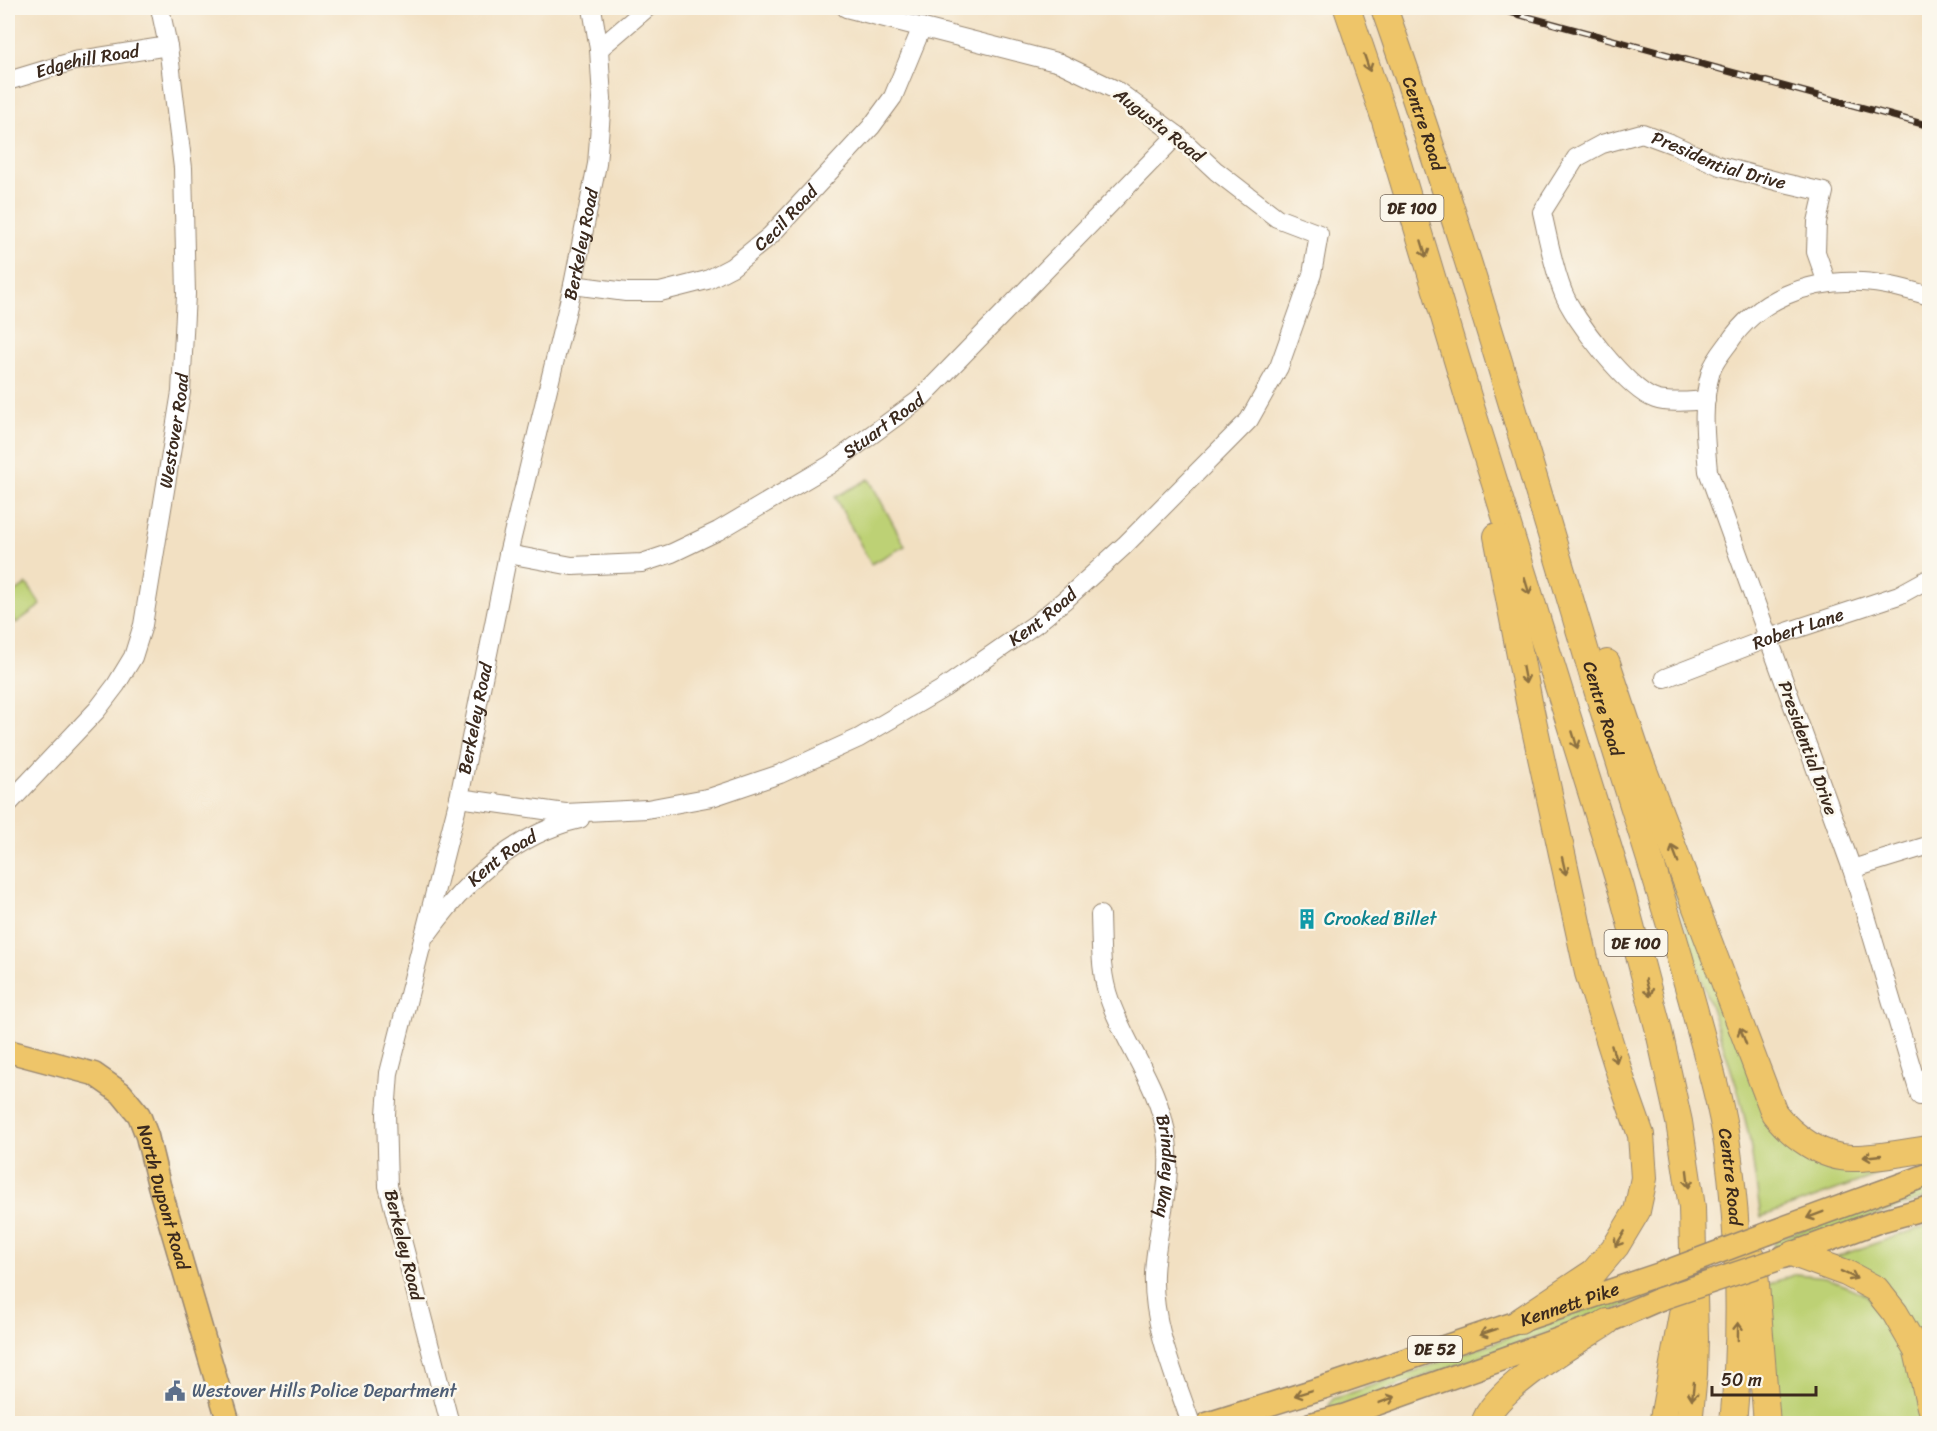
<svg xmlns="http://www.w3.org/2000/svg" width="1937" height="1431" font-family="Sriracha,sans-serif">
<rect width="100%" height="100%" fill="#fbf7ec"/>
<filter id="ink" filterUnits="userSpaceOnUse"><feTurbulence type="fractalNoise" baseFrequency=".0167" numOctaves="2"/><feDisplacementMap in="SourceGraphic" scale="12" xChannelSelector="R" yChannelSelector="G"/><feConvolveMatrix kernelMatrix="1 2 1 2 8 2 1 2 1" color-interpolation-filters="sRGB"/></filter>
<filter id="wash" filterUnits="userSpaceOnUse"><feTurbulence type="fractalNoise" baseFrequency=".008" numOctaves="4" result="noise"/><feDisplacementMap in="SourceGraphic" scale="24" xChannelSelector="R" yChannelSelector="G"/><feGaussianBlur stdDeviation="1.35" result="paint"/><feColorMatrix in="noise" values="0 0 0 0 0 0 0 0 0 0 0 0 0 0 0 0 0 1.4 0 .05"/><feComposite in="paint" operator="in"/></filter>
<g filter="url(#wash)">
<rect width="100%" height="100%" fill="#f2e0c2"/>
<path fill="#bdd174" stroke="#7c7e49" stroke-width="1.5" d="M 869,479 L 905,546 L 871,564 L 835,497 Z
M 27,584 L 41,605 L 16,623 L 8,610 L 8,598 Z
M 1647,810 L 1784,1135 L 1902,1166 L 1761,1217 L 1749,1136 L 1739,1094 Z
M 1929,1187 L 1929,1197 L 1778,1249 L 1773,1246 L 1776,1239 Z
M 1929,1225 L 1929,1371 L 1835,1257 Z
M 1796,1274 L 1826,1277 L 1873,1298 L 1895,1328 L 1920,1395 L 1921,1423 L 1774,1423 L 1766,1285 Z
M 1657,1284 L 1664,1289 L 1662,1293 L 1334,1408 L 1329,1405 L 1333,1399 L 1427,1367 Z"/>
</g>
<g filter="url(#ink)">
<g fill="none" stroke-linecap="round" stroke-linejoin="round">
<g stroke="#968570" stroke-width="20">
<g id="minor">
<path d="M 599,49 L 647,8"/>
<path id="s1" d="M 8,81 L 74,61 L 168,46"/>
<path id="s2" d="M 573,285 L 626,292 L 660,292 L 707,280 L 732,267 L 770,236 L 871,127 L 893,97 L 922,27"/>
<path id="s3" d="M 1706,400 C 1690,401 1670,404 1655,399 C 1628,390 1573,319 1563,292 C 1553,267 1548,238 1542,212 L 1576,158 L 1602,144 L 1642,133 L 1672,144 L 1720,166 L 1780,182 L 1824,192 L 1817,222 L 1816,252 L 1827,283"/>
<path id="s4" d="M 508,554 L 572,566 L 642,563 L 672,553 L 718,531 L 830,465 L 919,400 L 1177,135"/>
<path id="s5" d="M 1665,678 L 1769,638 L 1899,595 L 1930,578"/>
<path id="s6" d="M 459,798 L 565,813 L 647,809 L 712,797 L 780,774 L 859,738 L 944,688 L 1037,623 L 1067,598 L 1125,545 L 1249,420 L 1279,367 L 1312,274 L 1319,234 L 1277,218 L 1216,171 L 1177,135 L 1116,90 L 1060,63 L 846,8"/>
<path id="s7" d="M 8,804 L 97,710 L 116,685 L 133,657 L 143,625 L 181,392 L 186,294 L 183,168 L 168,46 L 160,8"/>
<path d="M 1852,869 L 1930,845"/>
<path id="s8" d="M 1100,915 C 1101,944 1100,974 1110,1001 C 1127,1048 1160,1087 1167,1139 C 1173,1185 1156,1229 1154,1274 C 1152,1325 1175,1376 1191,1424"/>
<path id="s9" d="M 428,933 C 466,880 515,834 580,819"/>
<path d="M 1920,1096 L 1852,869 L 1708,471 C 1705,437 1701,404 1711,371 C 1714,362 1722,352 1728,344 C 1757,299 1809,279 1862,282 C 1885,283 1908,290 1930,296"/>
<path id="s10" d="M 450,1424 L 388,1186 L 386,1114 L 389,1073 L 459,798 L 508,554 L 573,285 L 597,164 L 602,99 L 599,49 L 592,8"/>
</g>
</g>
<g stroke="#968570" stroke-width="25">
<g id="major">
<path id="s11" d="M 8,1051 L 94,1074 L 121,1093 L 139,1115 L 147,1136 L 159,1185 L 229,1424"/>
<path d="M 1769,1233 L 1930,1174"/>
<path d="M 1783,1257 L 1880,1221 L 1930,1207"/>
<path id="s12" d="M 1207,1424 L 1325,1387 L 1663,1273"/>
<path d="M 1311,1424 L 1343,1416 L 1607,1322 L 1660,1299"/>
</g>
</g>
<g stroke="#968570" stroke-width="28">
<g id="highway">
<path d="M 1347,8 L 1383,114 L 1472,410 L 1621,888 L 1658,1027 L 1679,1122 L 1692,1207 L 1695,1339 L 1694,1374 L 1689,1424"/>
<path id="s13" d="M 1384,8 C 1462,230 1528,457 1595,683 C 1628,792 1664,899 1694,1008 C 1706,1053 1720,1098 1727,1144 C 1740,1236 1742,1331 1733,1424"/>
<path d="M 1497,536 L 1529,702 L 1588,973 L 1623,1084 L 1641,1135 L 1644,1178 L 1637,1211 L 1616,1246 L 1594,1272 L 1520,1321"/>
<path d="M 1607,663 L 1635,747 L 1774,1113 C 1792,1136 1823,1159 1854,1158 C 1879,1158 1905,1152 1930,1149"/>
<path d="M 1794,1254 L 1846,1273 L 1876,1289 L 1895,1313 L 1917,1351 L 1930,1407"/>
<path d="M 1754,1259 L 1767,1424"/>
<path d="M 1484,1424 C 1493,1389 1576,1342 1607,1322"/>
<path d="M 1662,1424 L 1683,1309"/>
</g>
</g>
<use href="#minor" stroke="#fff" stroke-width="18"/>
<use href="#major" stroke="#eec569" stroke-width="22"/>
<use href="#highway" stroke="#eec569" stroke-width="26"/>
<g stroke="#3b2a1e" stroke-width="7">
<path id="rail" d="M 1495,8 L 1930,126"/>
</g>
<use href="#rail" stroke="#fbf7ec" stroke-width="4.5" stroke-dasharray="14" stroke-linecap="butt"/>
<g stroke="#968570" stroke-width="25" stroke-linecap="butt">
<path id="major-bridge" d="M 1663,1273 L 1769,1233
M 1660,1299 L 1776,1260"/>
</g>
<use href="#major-bridge" stroke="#eec569" stroke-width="22"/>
</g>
<defs><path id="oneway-shaft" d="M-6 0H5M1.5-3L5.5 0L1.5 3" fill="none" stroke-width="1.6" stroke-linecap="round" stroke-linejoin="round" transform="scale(1.5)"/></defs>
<g stroke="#8c7040">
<use href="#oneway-shaft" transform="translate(1367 63) rotate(71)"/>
<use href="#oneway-shaft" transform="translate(1424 249) rotate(73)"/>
<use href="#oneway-shaft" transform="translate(1527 586) rotate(73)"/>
<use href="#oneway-shaft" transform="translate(1524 675) rotate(79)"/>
<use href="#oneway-shaft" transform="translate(1575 740) rotate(73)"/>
<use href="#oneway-shaft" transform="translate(1675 854) rotate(-111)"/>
<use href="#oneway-shaft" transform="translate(1564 866) rotate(77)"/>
<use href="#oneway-shaft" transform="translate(1648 988) rotate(75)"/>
<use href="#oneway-shaft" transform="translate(1743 1036) rotate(-111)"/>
<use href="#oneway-shaft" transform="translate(1614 1054) rotate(73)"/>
<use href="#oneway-shaft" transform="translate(1872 1156) rotate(174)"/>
<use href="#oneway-shaft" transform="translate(1688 1179) rotate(83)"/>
<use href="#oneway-shaft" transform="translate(1815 1215) rotate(159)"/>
<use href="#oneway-shaft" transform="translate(1620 1239) rotate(122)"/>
<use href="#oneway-shaft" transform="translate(1849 1275) rotate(26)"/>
<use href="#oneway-shaft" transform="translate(1738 1331) rotate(-89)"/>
<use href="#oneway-shaft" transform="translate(1488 1332) rotate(161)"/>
<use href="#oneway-shaft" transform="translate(1693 1391) rotate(96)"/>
<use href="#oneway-shaft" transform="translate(1303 1393) rotate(163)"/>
<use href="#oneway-shaft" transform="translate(1387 1400) rotate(-20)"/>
</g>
</g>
<defs>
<g id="building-bare" transform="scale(1.62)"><path d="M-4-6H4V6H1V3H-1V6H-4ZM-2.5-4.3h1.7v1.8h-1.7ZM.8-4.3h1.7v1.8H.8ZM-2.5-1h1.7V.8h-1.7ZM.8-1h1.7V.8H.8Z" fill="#0f9aa8" stroke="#fbf7ec" stroke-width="2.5" paint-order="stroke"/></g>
<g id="civic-bare" transform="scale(1.62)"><path d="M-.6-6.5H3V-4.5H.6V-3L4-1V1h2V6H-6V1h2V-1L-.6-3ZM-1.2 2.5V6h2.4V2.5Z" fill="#5c6f8a" stroke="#fbf7ec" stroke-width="2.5" paint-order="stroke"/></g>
</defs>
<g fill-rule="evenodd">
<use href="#building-bare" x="1307" y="919"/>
<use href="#civic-bare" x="175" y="1391"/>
</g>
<g text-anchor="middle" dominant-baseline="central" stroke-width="5" stroke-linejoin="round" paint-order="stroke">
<g fill="#fbf7ec" stroke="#75685c" stroke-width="1.5">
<rect x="1380.5" y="195" width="63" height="26" rx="4.5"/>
<rect x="1604.5" y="930" width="63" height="26" rx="4.5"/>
<rect x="1408" y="1336" width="54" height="26" rx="4.5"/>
</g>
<g font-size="16" font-weight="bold" fill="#3b2a1e">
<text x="1412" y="208">DE 100</text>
<text x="1636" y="943">DE 100</text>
<text x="1435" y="1349">DE 52</text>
</g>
<g font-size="18" fill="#3b2a1e" stroke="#fbf7ec">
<text stroke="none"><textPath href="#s1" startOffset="82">Edgehill Road</textPath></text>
<text stroke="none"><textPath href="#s13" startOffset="122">Centre Road</textPath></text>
<text transform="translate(1159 125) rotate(38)">Augusta Road</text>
<text stroke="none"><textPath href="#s3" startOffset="494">Presidential Drive</textPath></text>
<text stroke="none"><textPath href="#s2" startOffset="237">Cecil Road</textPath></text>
<text stroke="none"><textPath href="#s10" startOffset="1210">Berkeley Road</textPath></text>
<text stroke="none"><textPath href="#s4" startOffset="414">Stuart Road</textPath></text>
<text stroke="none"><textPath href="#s7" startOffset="424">Westover Road</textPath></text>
<text stroke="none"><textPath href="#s6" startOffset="634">Kent Road</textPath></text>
<text stroke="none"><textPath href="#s5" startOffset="142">Robert Lane</textPath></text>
<text stroke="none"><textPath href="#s13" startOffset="734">Centre Road</textPath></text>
<text stroke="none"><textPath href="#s10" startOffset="724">Berkeley Road</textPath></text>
<text transform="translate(1808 748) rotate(70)">Presidential Drive</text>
<text stroke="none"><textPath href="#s9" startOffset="106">Kent Road</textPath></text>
<text stroke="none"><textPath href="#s8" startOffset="264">Brindley Way</textPath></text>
<text stroke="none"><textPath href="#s13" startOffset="1220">Centre Road</textPath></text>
<text stroke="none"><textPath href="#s11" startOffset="236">North Dupont Road</textPath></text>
<text transform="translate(404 1245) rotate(76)">Berkeley Road</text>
<text stroke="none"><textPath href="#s12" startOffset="382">Kennett Pike</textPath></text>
</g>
<g font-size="18" fill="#0d838f" stroke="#fbf7ec" text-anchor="start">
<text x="1324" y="919">Crooked Billet</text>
</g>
<g font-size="18" fill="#4e5e75" stroke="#fbf7ec" text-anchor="start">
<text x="192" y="1391">Westover Hills Police Department</text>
</g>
</g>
<rect width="1937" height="1431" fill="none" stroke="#fbf7ec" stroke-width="30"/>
<path d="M1712 1386v9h104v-9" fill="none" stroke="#3b2a1e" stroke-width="3"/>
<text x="1721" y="1386" font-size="18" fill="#3b2a1e" stroke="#fbf7ec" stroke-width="4.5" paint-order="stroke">50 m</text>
</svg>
